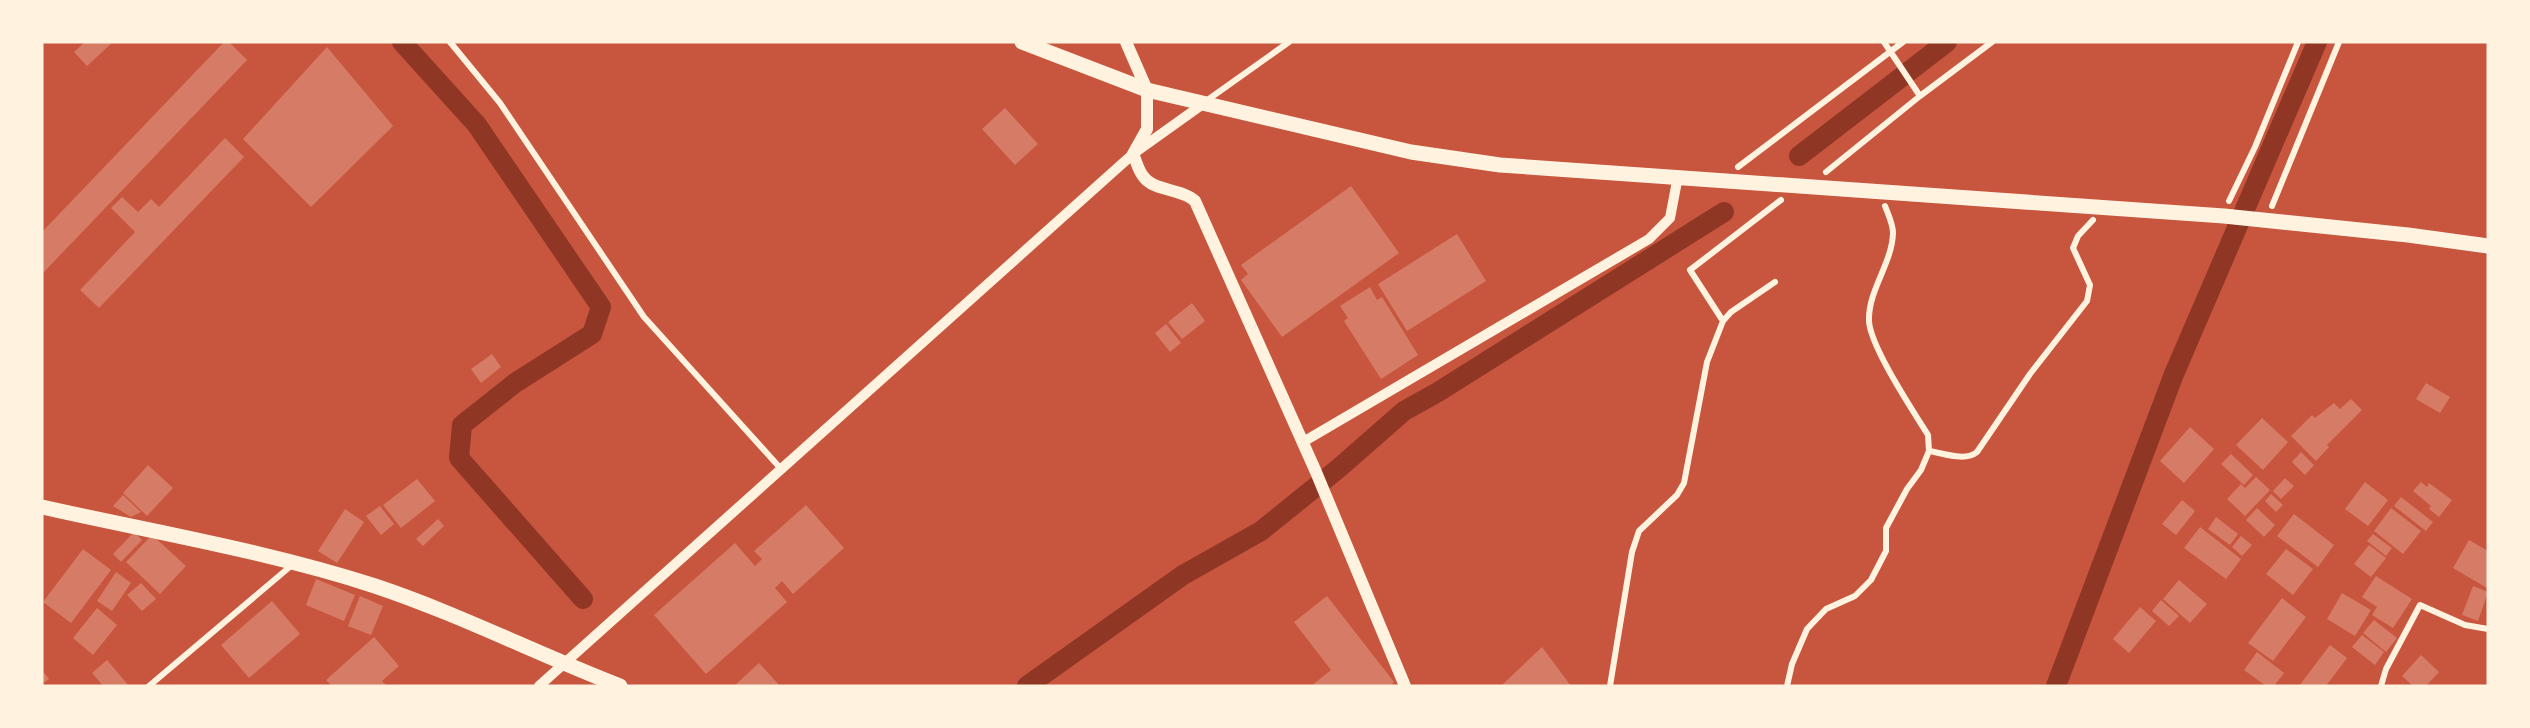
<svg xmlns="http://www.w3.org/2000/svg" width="2530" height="728" font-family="'Noto Sans',sans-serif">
<rect width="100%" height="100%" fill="#c8553d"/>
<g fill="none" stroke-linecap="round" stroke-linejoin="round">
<path stroke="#8f3625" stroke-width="20" d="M 402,42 L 477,125 L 601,307 L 592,334 L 515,383 L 462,425 L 459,458 L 583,599
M 1799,156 L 1947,42
M 1027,686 L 1183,575 L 1261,531 L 1339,468 L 1404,411 L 1438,392 L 1724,212
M 2056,686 L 2174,374 L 2317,42"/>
</g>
<path fill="#d67c66" d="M 85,42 L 113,42 L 87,66 L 74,52 Z
M 224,42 L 229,42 L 247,60 L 42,274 L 42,232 Z
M 327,47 L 393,126 L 311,207 L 243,139 Z
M 1005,108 L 1038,144 L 1015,165 L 982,129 Z
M 225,138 L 244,157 L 99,308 L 80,290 L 135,232 L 111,208 L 122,197 L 138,212 L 151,199 L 159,207 Z
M 1351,186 L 1399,253 L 1282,337 L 1241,280 L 1248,274 L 1241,265 Z
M 1457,234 L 1486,281 L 1407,331 L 1378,284 Z
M 1370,287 L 1377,300 L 1382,297 L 1418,355 L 1381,379 L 1344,321 L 1348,318 L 1340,306 Z
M 1192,303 L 1205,321 L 1182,339 L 1168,322 Z
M 1166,324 L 1181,343 L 1170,352 L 1155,333 Z
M 492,354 L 501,367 L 481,383 L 471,369 Z
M 2426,383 L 2450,397 L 2440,413 L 2416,399 Z
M 2351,399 L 2362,410 L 2327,445 L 2329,447 L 2316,461 L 2291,436 L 2312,415 L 2315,418 L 2334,403 L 2340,409 Z
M 2262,418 L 2288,442 L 2263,470 L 2236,445 Z
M 2190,427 L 2214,449 L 2184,483 L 2160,461 Z
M 2301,452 L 2314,465 L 2305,475 L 2292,462 Z
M 2231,454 L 2253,475 L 2244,485 L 2221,464 Z
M 148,465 L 173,488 L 147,516 L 123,493 Z
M 2256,477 L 2270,490 L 2245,516 L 2227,499 L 2241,484 L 2245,488 Z
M 2285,478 L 2294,486 L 2281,499 L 2273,491 Z
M 417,479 L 435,501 L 401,528 L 383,505 Z
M 2365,482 L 2388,500 L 2368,526 L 2345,509 Z
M 2421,482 L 2427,487 L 2429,483 L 2452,500 L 2439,517 L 2429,509 L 2431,506 L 2413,491 Z
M 2271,494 L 2283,505 L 2276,512 L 2265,501 Z
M 123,495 L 141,512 L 131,517 L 113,506 Z
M 2401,497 L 2433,522 L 2426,531 L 2394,506 Z
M 2182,500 L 2195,511 L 2176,535 L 2162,524 Z
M 806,505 L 844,548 L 793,594 L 782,581 L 775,588 L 787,602 L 706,674 L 654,615 L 735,543 L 755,566 L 762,559 L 754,551 Z
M 380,506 L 394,524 L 381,535 L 366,516 Z
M 2257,508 L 2275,525 L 2264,537 L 2246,520 Z
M 2391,508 L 2421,531 L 2403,554 L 2374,531 Z
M 345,509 L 364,522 L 337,563 L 318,551 Z
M 2294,514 L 2334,545 L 2318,567 L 2277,536 Z
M 2216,517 L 2238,534 L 2230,545 L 2208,529 Z
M 438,519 L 444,526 L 423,546 L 416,539 Z
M 2200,527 L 2241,559 L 2226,579 L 2184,548 Z
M 134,532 L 142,540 L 121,562 L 113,554 Z
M 2373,534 L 2392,548 L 2386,556 L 2367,541 Z
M 152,535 L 186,566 L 160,594 L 126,562 Z
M 2241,536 L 2252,545 L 2242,556 L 2232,547 Z
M 2469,540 L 2488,551 L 2487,588 L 2453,568 Z
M 2369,545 L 2386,558 L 2371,577 L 2354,564 Z
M 83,549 L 111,570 L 71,623 L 43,602 Z
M 2286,549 L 2313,569 L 2293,595 L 2266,574 Z
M 116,572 L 131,583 L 112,611 L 97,601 Z
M 2376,576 L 2412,599 L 2393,628 L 2372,615 L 2377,607 L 2362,597 Z
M 316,579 L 355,595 L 344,621 L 306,605 Z
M 2179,580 L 2207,604 L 2190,623 L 2163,599 Z
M 141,583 L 156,599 L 142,611 L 127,595 Z
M 2473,586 L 2488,592 L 2478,621 L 2462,615 Z
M 2342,593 L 2371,610 L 2355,636 L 2327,619 Z
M 360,596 L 383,606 L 371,635 L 348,626 Z
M 1327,596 L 1394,682 L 1390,686 L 1311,686 L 1331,670 L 1294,622 Z
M 2282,598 L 2306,617 L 2273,661 L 2248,643 Z
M 2161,600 L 2179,616 L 2169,626 L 2152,611 Z
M 272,601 L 300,634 L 249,678 L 221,645 Z
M 2140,607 L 2156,621 L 2129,653 L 2113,639 Z
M 97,608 L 117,625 L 93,655 L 73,638 Z
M 2374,620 L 2397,638 L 2386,652 L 2363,633 Z
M 2362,635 L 2384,652 L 2375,665 L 2352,647 Z
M 374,637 L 399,666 L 382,681 L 387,686 L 332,686 L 326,680 Z
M 2330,645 L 2347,658 L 2326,686 L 2299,686 Z
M 1542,647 L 1571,686 L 1501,686 Z
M 2257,652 L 2284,673 L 2274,686 L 2266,686 L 2244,670 Z
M 2421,655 L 2439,672 L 2426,686 L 2413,686 L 2402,676 Z
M 107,660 L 129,686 L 103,686 L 92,673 Z
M 759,663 L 780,686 L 734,686 Z
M 42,670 L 49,679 L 42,684 Z"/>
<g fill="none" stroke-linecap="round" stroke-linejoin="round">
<path stroke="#fff3e0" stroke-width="6" d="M 450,42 L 500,103 L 644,317 L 782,470
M 1920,96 L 1992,42
M 1206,101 L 1289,42
M 1738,167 L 1903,42
M 1826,172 L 1920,96 L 1884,42
M 2229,201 L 2255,147 L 2298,42
M 2272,206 L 2339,42
M 1723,321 L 1690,270 L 1781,200
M 1929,451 C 1943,453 1965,462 1977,452 L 2030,374 L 2087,301 L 2090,285 L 2073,248 L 2078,236 L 2093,220
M 149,686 L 292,565
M 1610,686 L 1632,552 L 1639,531 L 1677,495 L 1684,483 L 1707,362 L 1723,321 L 1731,312 L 1775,282
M 1787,686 L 1792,664 L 1807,629 L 1826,609 L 1855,596 L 1871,580 L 1886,551 L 1886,528 L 1907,489 L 1921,470 L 1929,451 L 1928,435 C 1913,411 1870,346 1869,321 C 1868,290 1892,264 1893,233 C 1893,224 1888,214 1885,206
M 2381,686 L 2386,669 L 2420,605 L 2465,625 L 2488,629"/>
<path stroke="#fff3e0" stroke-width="10" d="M 1303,442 L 1649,239 L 1670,218 L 1678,176
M 539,686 L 1133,154 L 1203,104"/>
<path stroke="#fff3e0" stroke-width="12" d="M 1126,42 L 1147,90 L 1147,129 L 1133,154 C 1136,160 1138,170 1143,176 C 1154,192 1181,188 1195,201 L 1316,472 L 1405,686"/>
<path stroke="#fff3e0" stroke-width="15" d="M 1022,42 L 1147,90 L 1411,152 L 1500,165 L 2224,216 L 2408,235 L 2488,246
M 42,507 C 153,532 267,551 375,586 C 459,614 537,654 620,686"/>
</g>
<rect width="2530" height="728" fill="none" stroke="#fff3e0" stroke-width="87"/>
</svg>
